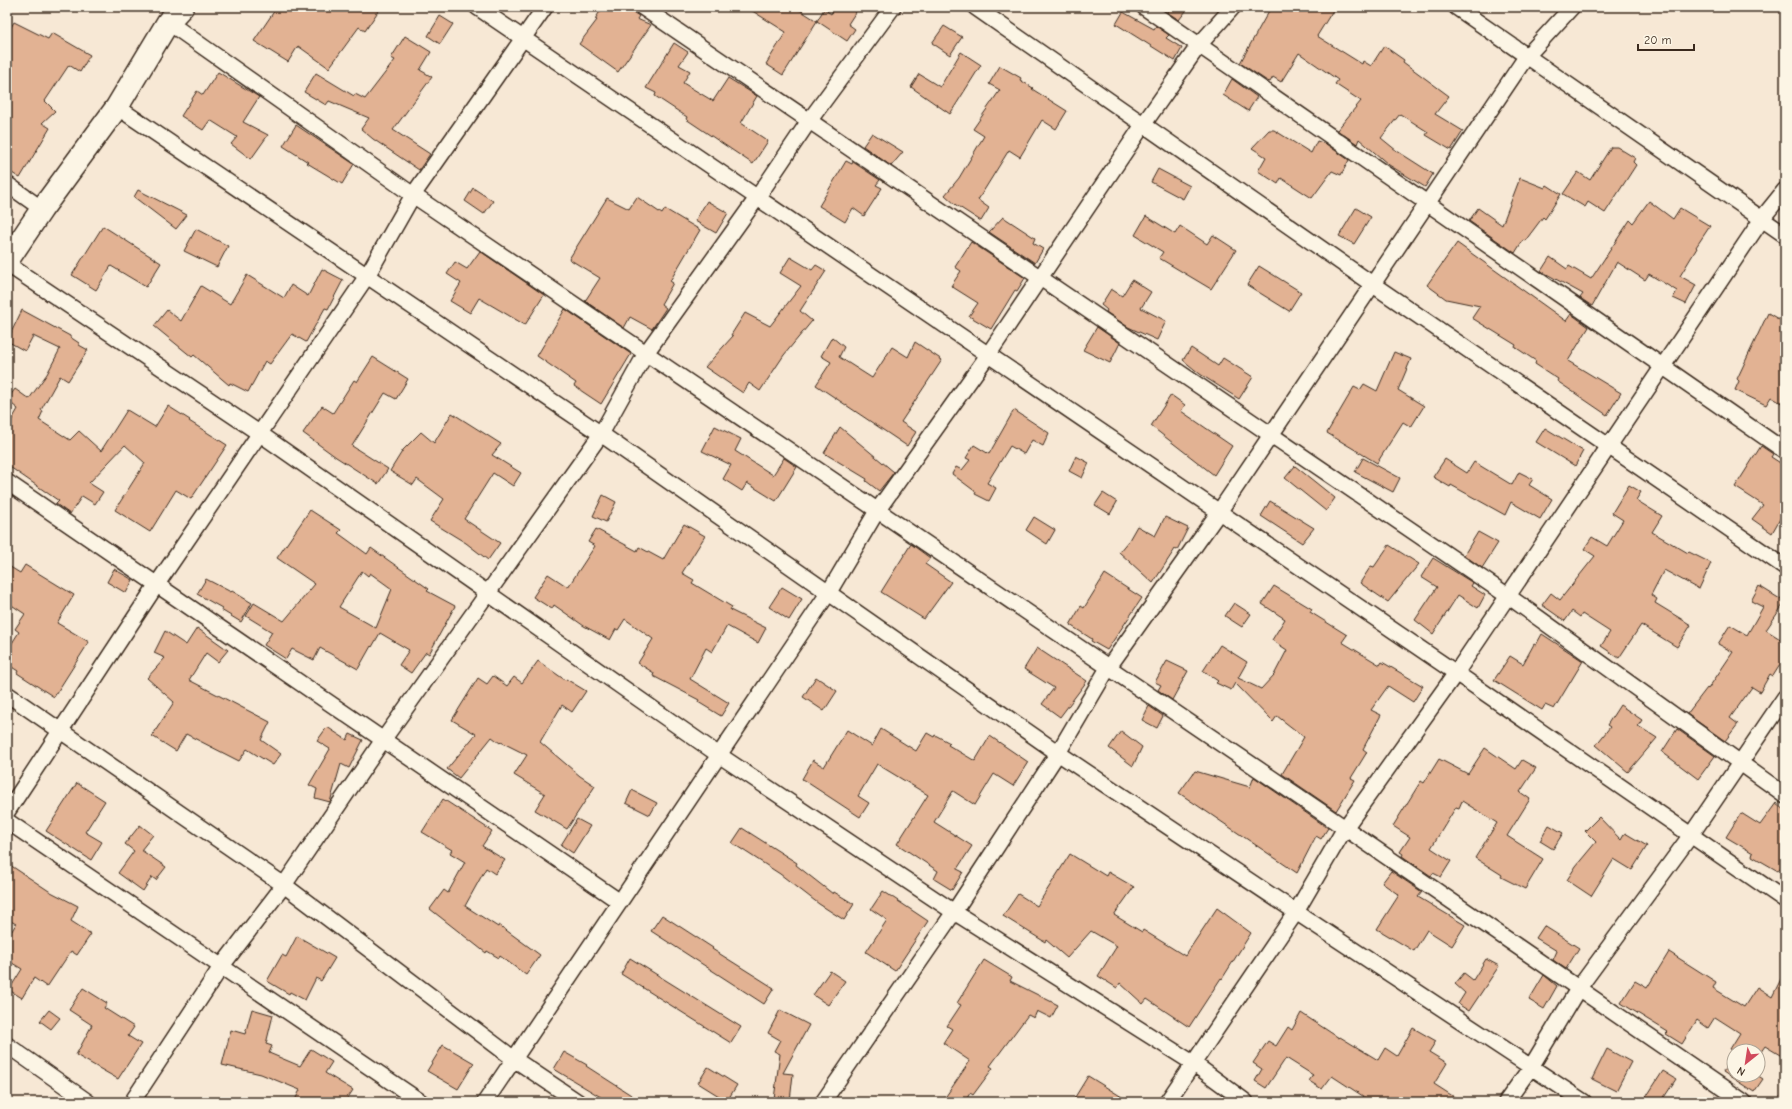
<svg xmlns="http://www.w3.org/2000/svg" width="1792" height="1109" font-family="'Comic Neue',sans-serif">
<rect width="100%" height="100%" fill="#f7e8d5"/>
<filter id="ink" filterUnits="userSpaceOnUse"><feTurbulence type="fractalNoise" baseFrequency=".025" numOctaves="2"/><feDisplacementMap in="SourceGraphic" scale="8" xChannelSelector="R" yChannelSelector="G"/><feConvolveMatrix kernelMatrix="1 2 1 2 8 2 1 2 1" color-interpolation-filters="sRGB"/></filter>
<g filter="url(#ink)">
<path fill="#e2b293" stroke="#3b2a1e" fill-rule="evenodd" d="M 277,7 L 381,7 L 365,31 L 359,27 L 329,68 L 298,46 L 288,62 L 254,41 Z
M 603,7 L 624,7 L 639,16 L 637,19 L 651,25 L 618,72 L 579,44 L 597,20 L 595,19 Z
M 746,7 L 795,7 L 817,21 L 783,75 L 766,64 L 786,32 Z
M 835,7 L 859,7 L 848,24 L 855,29 L 847,41 L 817,21 L 824,9 L 831,14 Z
M 1170,7 L 1189,7 L 1179,20 L 1167,12 Z
M 1271,7 L 1335,7 L 1317,36 L 1362,64 L 1363,61 L 1371,66 L 1384,46 L 1404,60 L 1403,62 L 1449,96 L 1435,114 L 1463,131 L 1451,150 L 1426,135 L 1428,132 L 1400,114 L 1381,138 L 1397,151 L 1433,174 L 1425,187 L 1389,165 L 1359,139 L 1357,144 L 1337,130 L 1361,101 L 1335,84 L 1338,80 L 1299,53 L 1281,82 L 1273,77 L 1270,82 L 1267,81 L 1240,63 Z
M 1123,12 L 1154,29 L 1156,26 L 1169,35 L 1166,38 L 1182,48 L 1175,61 L 1116,24 Z
M 440,16 L 453,24 L 440,44 L 428,36 Z
M 14,22 L 48,39 L 52,33 L 90,55 L 80,72 L 69,65 L 45,101 L 55,111 L 42,123 L 50,128 L 20,178 L 7,170 L 7,34 Z
M 944,26 L 962,37 L 950,55 L 932,43 Z
M 405,36 L 431,52 L 420,70 L 432,77 L 393,130 L 430,154 L 419,170 L 373,139 L 361,129 L 369,118 L 329,101 L 326,105 L 304,92 L 316,73 L 354,96 L 355,94 L 365,99 L 395,60 L 391,58 Z
M 674,43 L 688,52 L 679,65 L 690,71 L 683,83 L 713,101 L 728,78 L 757,96 L 741,123 L 768,141 L 753,164 L 686,119 L 687,117 L 655,96 L 656,93 L 646,88 Z
M 961,52 L 981,65 L 950,114 L 911,87 L 919,74 L 940,87 Z
M 1000,66 L 1021,78 L 1020,80 L 1033,88 L 1032,89 L 1067,111 L 1056,129 L 1042,120 L 1020,157 L 1009,150 L 978,200 L 989,208 L 981,221 L 956,205 L 945,195 L 959,178 L 984,136 L 973,129 L 1000,90 L 989,84 Z
M 218,72 L 259,97 L 243,122 L 268,135 L 251,159 L 231,144 L 237,137 L 210,120 L 203,130 L 181,116 L 197,91 L 203,95 Z
M 1232,79 L 1257,97 L 1248,111 L 1223,95 Z
M 296,125 L 354,164 L 342,184 L 307,163 L 308,162 L 283,146 Z
M 1269,130 L 1274,130 L 1311,153 L 1317,141 L 1326,144 L 1349,160 L 1341,175 L 1332,171 L 1312,198 L 1281,178 L 1278,184 L 1258,171 L 1266,157 L 1252,148 Z
M 872,133 L 903,152 L 891,166 L 863,146 Z
M 1611,147 L 1617,147 L 1635,158 L 1633,162 L 1636,165 L 1605,213 L 1588,202 L 1585,207 L 1563,194 L 1578,172 L 1590,180 Z
M 846,161 L 852,164 L 853,162 L 880,180 L 876,185 L 882,188 L 864,216 L 853,208 L 845,222 L 819,206 Z
M 1158,169 L 1190,186 L 1183,199 L 1151,182 Z
M 1520,178 L 1545,188 L 1547,185 L 1561,194 L 1545,219 L 1543,217 L 1525,241 L 1523,240 L 1515,253 L 1469,221 L 1478,208 L 1502,225 Z
M 473,188 L 493,201 L 484,214 L 465,201 Z
M 138,190 L 187,215 L 176,229 L 134,197 Z
M 637,197 L 662,214 L 665,209 L 700,230 L 670,281 L 673,283 L 661,304 L 666,308 L 652,329 L 630,317 L 624,328 L 585,301 L 600,278 L 569,259 L 607,198 L 629,209 Z
M 707,201 L 728,213 L 716,233 L 695,221 Z
M 1649,201 L 1673,219 L 1680,208 L 1710,226 L 1696,247 L 1697,248 L 1680,276 L 1696,285 L 1686,304 L 1673,298 L 1677,291 L 1649,274 L 1645,280 L 1617,262 L 1592,306 L 1580,298 L 1583,294 L 1541,271 L 1550,257 L 1567,269 L 1569,266 L 1591,279 L 1630,220 L 1633,223 Z
M 1356,208 L 1371,217 L 1354,244 L 1339,236 Z
M 1146,216 L 1175,234 L 1180,226 L 1207,244 L 1213,235 L 1236,250 L 1211,289 L 1159,258 L 1163,252 L 1135,235 Z
M 1003,217 L 1035,238 L 1033,243 L 1043,249 L 1035,263 L 989,232 Z
M 103,226 L 161,263 L 146,287 L 111,266 L 96,290 L 72,275 Z
M 196,229 L 228,246 L 217,267 L 184,251 Z
M 971,242 L 1025,278 L 1017,291 L 1015,290 L 991,329 L 969,316 L 978,303 L 951,286 L 961,271 L 955,267 Z
M 1457,243 L 1566,321 L 1571,314 L 1589,327 L 1568,361 L 1621,393 L 1607,415 L 1557,381 L 1558,379 L 1535,364 L 1536,361 L 1515,347 L 1516,345 L 1472,318 L 1480,306 L 1446,299 L 1427,285 Z
M 480,251 L 544,295 L 525,325 L 479,298 L 470,313 L 450,301 L 461,283 L 447,274 L 455,262 L 467,269 Z
M 790,257 L 812,270 L 816,265 L 826,271 L 800,311 L 812,321 L 784,355 L 760,391 L 749,383 L 743,393 L 705,367 L 733,336 L 731,335 L 745,313 L 770,326 L 801,286 L 780,273 Z
M 1259,266 L 1301,292 L 1289,311 L 1247,285 Z
M 322,269 L 343,280 L 328,309 L 325,308 L 306,342 L 292,334 L 270,364 L 265,361 L 248,392 L 230,383 L 229,385 L 194,355 L 192,357 L 154,326 L 167,310 L 181,321 L 201,286 L 230,304 L 247,275 L 284,298 L 291,285 L 308,296 Z
M 1132,280 L 1151,292 L 1141,308 L 1166,321 L 1157,340 L 1128,327 L 1106,312 L 1107,310 L 1101,305 L 1111,289 L 1122,296 Z
M 565,309 L 631,354 L 601,404 L 574,386 L 576,383 L 537,356 Z
M 22,310 L 70,336 L 70,337 L 79,343 L 79,345 L 88,350 L 68,381 L 60,376 L 41,410 L 43,411 L 39,420 L 70,440 L 79,431 L 101,451 L 127,410 L 155,427 L 168,406 L 190,420 L 189,421 L 227,445 L 191,499 L 176,490 L 150,532 L 115,510 L 145,463 L 125,445 L 89,483 L 103,492 L 95,504 L 82,496 L 70,514 L 56,504 L 59,501 L 7,465 L 7,428 L 18,409 L 7,400 L 15,389 L 29,399 L 47,374 L 60,349 L 33,336 L 25,351 L 7,341 Z
M 1768,313 L 1785,323 L 1785,405 L 1771,397 L 1766,405 L 1735,390 L 1739,381 L 1737,379 Z
M 1097,327 L 1120,343 L 1110,363 L 1083,350 Z
M 832,337 L 844,347 L 839,357 L 872,378 L 892,347 L 908,357 L 915,342 L 942,360 L 901,422 L 916,432 L 907,446 L 816,385 L 831,362 L 821,356 Z
M 1191,348 L 1218,366 L 1223,358 L 1253,377 L 1239,399 L 1200,374 L 1183,360 Z
M 1394,352 L 1411,359 L 1398,390 L 1424,406 L 1411,427 L 1403,422 L 1377,463 L 1327,433 L 1354,387 L 1360,390 L 1364,384 L 1377,391 Z
M 373,357 L 408,379 L 396,399 L 385,393 L 352,446 L 388,469 L 378,484 L 336,457 L 303,433 L 322,406 L 333,413 L 354,380 L 357,382 Z
M 1171,395 L 1185,405 L 1181,411 L 1232,446 L 1214,475 L 1151,426 Z
M 1014,410 L 1049,433 L 1043,446 L 1032,440 L 1024,454 L 1010,446 L 987,483 L 996,488 L 989,501 L 975,494 L 976,492 L 952,474 L 956,467 L 962,470 L 970,460 L 966,458 L 974,445 L 989,454 Z
M 452,413 L 501,444 L 492,455 L 521,473 L 513,486 L 493,473 L 464,519 L 500,543 L 488,560 L 466,543 L 430,521 L 444,499 L 417,479 L 413,485 L 390,471 L 403,450 L 421,432 L 434,443 Z
M 715,426 L 741,439 L 735,451 L 773,475 L 784,458 L 797,467 L 776,501 L 747,483 L 742,491 L 723,479 L 731,465 L 702,451 Z
M 840,427 L 894,472 L 879,491 L 866,481 L 867,479 L 824,453 Z
M 1545,428 L 1583,451 L 1575,466 L 1536,442 Z
M 1761,446 L 1773,454 L 1771,457 L 1785,466 L 1785,510 L 1772,533 L 1752,519 L 1763,505 L 1735,487 Z
M 1076,456 L 1089,463 L 1082,478 L 1069,471 Z
M 1363,458 L 1400,478 L 1393,492 L 1355,472 Z
M 1445,459 L 1467,473 L 1474,462 L 1512,485 L 1519,472 L 1533,479 L 1529,485 L 1552,499 L 1540,519 L 1511,502 L 1505,515 L 1451,485 L 1450,487 L 1433,477 Z
M 1295,466 L 1335,498 L 1326,511 L 1285,478 Z
M 1629,485 L 1641,492 L 1636,500 L 1662,516 L 1652,532 L 1688,553 L 1689,552 L 1711,563 L 1699,589 L 1664,570 L 1651,595 L 1657,599 L 1655,603 L 1691,625 L 1677,647 L 1641,625 L 1619,658 L 1601,646 L 1610,632 L 1582,614 L 1580,617 L 1572,611 L 1565,621 L 1542,605 L 1551,593 L 1560,600 L 1595,556 L 1584,549 L 1592,537 L 1607,546 L 1623,520 L 1612,513 Z
M 1103,493 L 1117,502 L 1110,514 L 1095,505 Z
M 603,495 L 616,502 L 606,522 L 593,516 Z
M 1270,501 L 1314,528 L 1302,543 L 1261,516 Z
M 310,510 L 341,530 L 338,533 L 367,554 L 371,548 L 429,589 L 427,591 L 455,606 L 429,654 L 426,652 L 411,673 L 399,665 L 409,650 L 380,633 L 372,647 L 371,646 L 358,669 L 320,648 L 314,660 L 292,649 L 286,659 L 264,645 L 272,632 L 246,616 L 254,603 L 284,621 L 315,584 L 277,558 ZM 362,571 L 368,576 L 370,573 L 392,589 L 376,628 L 339,607 Z
M 1034,517 L 1055,530 L 1047,544 L 1026,530 Z
M 1165,517 L 1188,528 L 1177,550 L 1175,549 L 1153,583 L 1119,552 L 1129,540 L 1137,526 L 1155,536 Z
M 684,524 L 705,536 L 682,573 L 694,580 L 692,583 L 732,607 L 730,610 L 766,628 L 758,643 L 727,626 L 712,652 L 706,648 L 690,679 L 729,703 L 721,716 L 698,702 L 699,700 L 653,676 L 654,673 L 638,663 L 653,639 L 625,619 L 618,630 L 616,629 L 610,640 L 584,626 L 554,605 L 552,609 L 533,597 L 548,574 L 568,587 L 595,546 L 588,542 L 596,529 L 637,551 L 639,547 L 663,560 Z
M 1478,532 L 1498,543 L 1482,568 L 1464,555 Z
M 911,544 L 930,558 L 925,564 L 951,582 L 924,619 L 881,592 Z
M 1389,545 L 1419,564 L 1388,602 L 1360,583 L 1371,566 L 1374,567 Z
M 1433,558 L 1473,583 L 1471,586 L 1485,595 L 1478,608 L 1458,595 L 1433,634 L 1415,620 L 1437,587 L 1421,577 Z
M 7,565 L 20,573 L 25,565 L 74,595 L 57,623 L 89,642 L 54,697 L 17,673 L 18,671 L 7,664 L 7,651 L 19,632 L 15,629 L 25,614 L 7,602 Z
M 114,569 L 133,580 L 126,593 L 107,582 Z
M 1105,574 L 1142,598 L 1107,650 L 1091,641 L 1092,639 L 1070,625 L 1081,606 L 1084,608 Z
M 206,579 L 231,592 L 232,591 L 252,603 L 241,622 L 221,610 L 222,608 L 197,594 Z
M 1274,586 L 1312,609 L 1310,612 L 1347,635 L 1342,642 L 1380,665 L 1382,662 L 1423,686 L 1413,702 L 1388,686 L 1371,710 L 1381,715 L 1363,749 L 1367,752 L 1351,778 L 1355,780 L 1336,811 L 1282,774 L 1304,737 L 1277,716 L 1273,722 L 1235,683 L 1231,690 L 1216,683 L 1218,681 L 1203,671 L 1220,645 L 1247,662 L 1238,678 L 1261,689 L 1274,675 L 1287,650 L 1272,640 L 1285,619 L 1262,604 Z
M 1759,586 L 1785,602 L 1766,630 L 1785,642 L 1785,657 L 1773,676 L 1770,674 L 1760,692 L 1752,687 L 1730,718 L 1738,724 L 1725,741 L 1687,714 L 1707,688 L 1708,689 L 1733,652 L 1718,644 L 1730,625 L 1747,635 L 1763,607 L 1751,601 Z
M 782,587 L 802,599 L 789,620 L 769,607 Z
M 1234,603 L 1251,614 L 1242,627 L 1225,616 Z
M 197,628 L 228,650 L 218,662 L 206,653 L 189,680 L 270,722 L 261,740 L 281,754 L 273,765 L 247,749 L 239,761 L 186,734 L 176,751 L 152,736 L 174,702 L 147,678 L 165,658 L 154,653 L 165,631 L 186,645 Z
M 1542,634 L 1583,661 L 1554,709 L 1545,705 L 1542,710 L 1494,680 L 1510,656 L 1523,664 L 1534,644 L 1536,645 Z
M 1037,648 L 1087,681 L 1060,717 L 1042,704 L 1054,688 L 1024,669 Z
M 538,661 L 565,680 L 566,679 L 586,691 L 572,712 L 562,705 L 540,742 L 580,776 L 595,786 L 567,829 L 535,810 L 545,794 L 514,775 L 527,755 L 501,742 L 500,743 L 492,737 L 459,778 L 447,769 L 476,734 L 452,720 L 478,678 L 487,684 L 493,676 L 507,686 L 514,677 L 522,683 Z
M 1167,661 L 1188,671 L 1172,700 L 1158,690 L 1161,685 L 1155,682 Z
M 816,677 L 837,691 L 824,711 L 803,697 Z
M 1620,705 L 1642,720 L 1638,726 L 1657,738 L 1628,772 L 1596,745 L 1610,727 L 1607,725 Z
M 1149,706 L 1163,716 L 1157,728 L 1142,720 Z
M 327,727 L 347,740 L 350,734 L 363,740 L 349,768 L 341,764 L 330,802 L 315,798 L 317,789 L 309,785 L 330,749 L 317,741 Z
M 881,729 L 916,751 L 927,733 L 934,737 L 935,735 L 950,743 L 948,745 L 975,761 L 990,736 L 1028,762 L 1013,786 L 994,774 L 975,805 L 953,791 L 934,822 L 972,846 L 957,869 L 963,872 L 952,890 L 934,879 L 938,871 L 897,844 L 928,795 L 877,764 L 858,796 L 869,803 L 860,817 L 802,779 L 813,760 L 824,767 L 847,730 L 872,746 Z
M 1677,729 L 1715,756 L 1698,779 L 1662,752 Z
M 1121,731 L 1142,747 L 1133,766 L 1109,748 Z
M 1485,748 L 1516,769 L 1522,760 L 1536,768 L 1520,792 L 1530,799 L 1507,836 L 1543,859 L 1525,889 L 1501,877 L 1502,875 L 1475,858 L 1497,823 L 1462,801 L 1459,808 L 1456,807 L 1431,848 L 1451,861 L 1441,877 L 1433,873 L 1431,876 L 1402,856 L 1403,854 L 1400,852 L 1410,837 L 1393,826 L 1421,781 L 1424,783 L 1439,759 L 1468,774 Z
M 1195,771 L 1250,787 L 1254,777 L 1328,828 L 1321,839 L 1316,836 L 1297,873 L 1179,793 Z
M 77,783 L 105,801 L 85,832 L 102,842 L 91,860 L 46,831 Z
M 632,790 L 657,803 L 650,815 L 626,803 Z
M 443,799 L 492,831 L 482,846 L 505,860 L 495,874 L 486,868 L 465,906 L 498,927 L 499,925 L 540,955 L 526,975 L 500,956 L 499,958 L 487,951 L 486,953 L 430,909 L 444,890 L 448,893 L 465,862 L 450,853 L 452,850 L 422,832 Z
M 1776,803 L 1785,810 L 1785,861 L 1778,871 L 1752,856 L 1753,853 L 1726,837 L 1741,813 L 1760,825 Z
M 1599,817 L 1621,840 L 1625,833 L 1647,846 L 1632,870 L 1614,859 L 1591,896 L 1567,880 L 1576,866 L 1596,842 L 1585,831 Z
M 577,819 L 590,826 L 573,853 L 561,845 Z
M 140,825 L 153,835 L 141,850 L 166,867 L 156,880 L 152,877 L 143,891 L 118,873 L 134,851 L 125,844 Z
M 1549,825 L 1563,833 L 1553,849 L 1540,841 Z
M 742,828 L 797,863 L 796,865 L 833,894 L 834,892 L 854,904 L 844,920 L 819,904 L 780,874 L 732,843 Z
M 1070,854 L 1106,876 L 1108,872 L 1134,887 L 1114,915 L 1142,932 L 1143,930 L 1185,956 L 1217,908 L 1251,933 L 1222,979 L 1221,978 L 1189,1027 L 1147,999 L 1143,1004 L 1120,983 L 1117,988 L 1098,976 L 1117,946 L 1091,931 L 1067,958 L 1046,940 L 1045,942 L 1003,916 L 1018,894 L 1037,906 Z
M 7,863 L 49,891 L 78,906 L 71,921 L 91,934 L 77,955 L 71,951 L 47,987 L 34,978 L 22,998 L 9,990 L 22,969 L 7,960 L 7,939 L 16,924 L 7,919 Z
M 1391,871 L 1422,892 L 1418,897 L 1465,925 L 1452,946 L 1427,930 L 1414,951 L 1377,929 L 1399,895 L 1382,883 Z
M 883,891 L 928,921 L 895,971 L 866,952 L 887,920 L 871,909 Z
M 662,915 L 713,948 L 712,949 L 774,988 L 764,1004 L 651,931 Z
M 1544,926 L 1579,948 L 1566,969 L 1553,960 L 1557,951 L 1536,938 Z
M 297,936 L 335,958 L 321,981 L 316,978 L 305,1000 L 290,992 L 289,994 L 267,981 L 282,955 L 286,957 Z
M 1669,952 L 1716,982 L 1713,988 L 1744,1007 L 1757,987 L 1772,997 L 1785,971 L 1785,1058 L 1765,1046 L 1758,1056 L 1758,1051 L 1734,1051 L 1730,1049 L 1740,1033 L 1715,1017 L 1708,1028 L 1697,1020 L 1682,1044 L 1666,1034 L 1668,1032 L 1621,1003 L 1635,981 L 1647,988 Z
M 630,958 L 741,1027 L 731,1043 L 621,974 Z
M 1486,959 L 1499,966 L 1469,1011 L 1458,1004 L 1465,993 L 1455,984 L 1464,973 L 1473,980 Z
M 984,960 L 1012,977 L 1010,981 L 1058,1005 L 1051,1018 L 1037,1011 L 1034,1018 L 1028,1015 L 990,1066 L 993,1068 L 973,1095 L 970,1093 L 965,1102 L 942,1102 L 970,1061 L 943,1043 L 952,1029 L 947,1026 L 961,1005 L 957,1003 Z
M 830,971 L 845,981 L 828,1005 L 813,995 Z
M 1544,975 L 1557,986 L 1544,1009 L 1529,1000 Z
M 83,988 L 107,1003 L 104,1008 L 134,1027 L 128,1036 L 141,1044 L 118,1079 L 76,1055 L 92,1025 L 69,1010 Z
M 252,1009 L 273,1015 L 266,1044 L 272,1046 L 269,1053 L 300,1066 L 311,1049 L 332,1062 L 325,1073 L 353,1090 L 345,1102 L 294,1102 L 300,1090 L 261,1074 L 222,1065 L 231,1030 L 245,1034 Z
M 49,1010 L 60,1018 L 51,1029 L 40,1021 Z
M 780,1010 L 809,1025 L 783,1073 L 793,1074 L 790,1101 L 774,1099 L 780,1054 L 774,1051 L 780,1040 L 768,1033 Z
M 1301,1013 L 1339,1038 L 1340,1037 L 1378,1060 L 1385,1048 L 1397,1056 L 1413,1028 L 1436,1041 L 1429,1052 L 1447,1063 L 1434,1084 L 1462,1102 L 1372,1102 L 1332,1076 L 1322,1089 L 1309,1081 L 1313,1075 L 1286,1058 L 1266,1088 L 1255,1081 L 1262,1069 L 1253,1063 L 1268,1041 L 1276,1046 L 1288,1027 L 1292,1030 Z
M 443,1045 L 474,1063 L 458,1089 L 427,1071 Z
M 1607,1049 L 1631,1062 L 1616,1091 L 1592,1079 Z
M 564,1052 L 587,1065 L 586,1066 L 642,1102 L 609,1102 L 554,1069 Z
M 1734,1054 L 1734,1075 L 1757,1075 L 1763,1079 L 1754,1092 L 1723,1072 Z
M 708,1067 L 737,1085 L 727,1101 L 698,1083 Z
M 1663,1071 L 1676,1079 L 1661,1102 L 1643,1102 Z
M 1088,1076 L 1130,1102 L 1072,1102 Z"/>
<g fill="none" stroke-linecap="round" stroke-linejoin="round">
<g stroke="#3b2a1e" stroke-width="18">
<path id="street" d="M 477,7 L 1456,673 L 1785,900
M 642,7 L 1508,596 L 1785,795
M 975,7 L 1372,284 L 1785,567
M 1144,7 L 1785,451
M 1456,7 L 1785,235
M 168,22 L 413,195 L 1345,828 L 1744,1102
M 117,107 L 601,434 L 1058,753 L 1296,912 L 1584,1102
M 7,184 L 42,209
M 7,264 L 259,433 L 719,755 L 954,912 L 1193,1063 L 1246,1102
M 7,482 L 620,902
M 7,694 L 284,885 L 514,1059 L 578,1102
M 7,812 L 157,584 L 367,276 L 413,195 L 545,7
M 7,821 L 421,1102
M 7,1045 L 88,1102
M 132,1102 L 221,967 L 284,885 L 383,740 L 601,434 L 646,353 L 757,198 L 809,121 L 893,7
M 485,1102 L 829,592 L 877,511 L 988,355 L 1143,125 L 1199,45 L 1233,7
M 823,1102 L 954,912 L 1058,753 L 1108,668 L 1219,512 L 1526,57 L 1572,7
M 1167,1102 L 1296,912 L 1345,828 L 1456,673 L 1764,216 L 1785,190
M 1506,1102 L 1531,1067 L 1578,989 L 1691,835 L 1785,697"/>
</g>
<g stroke="#3b2a1e" stroke-width="25">
<path id="secondary" d="M 7,261 L 42,209 L 117,107 L 168,22 L 182,7"/>
</g>
<use href="#street" stroke="#fcf5e5" stroke-width="15"/>
<use href="#secondary" stroke="#fcf5e5" stroke-width="22"/>
</g>
</g>
<rect width="1792" height="1109" fill="none" stroke="#fcf5e5" stroke-width="24"/>
<rect x="12" y="12" width="1768" height="1085" fill="none" stroke="#3b2a1e" stroke-width="1.5" filter="url(#ink)"/>
<g transform="translate(1746 1063) rotate(210)"><circle r="19" fill="#fcf5e5" stroke="#afa495"/>
<path d="M0-3L7 15L0 10L-7 15Z" fill="#d1495b"/>
<text y="-6" font-size="11" font-weight="bold" text-anchor="middle" fill="#3b2a1e">N</text>
</g>
<path d="M1638 44v6h56v-6" fill="none" stroke="#3b2a1e" stroke-width="2"/>
<text x="1644" y="44" font-size="12" fill="#3b2a1e" stroke="#fcf5e5" stroke-width="3" paint-order="stroke">20 m</text>
</svg>
